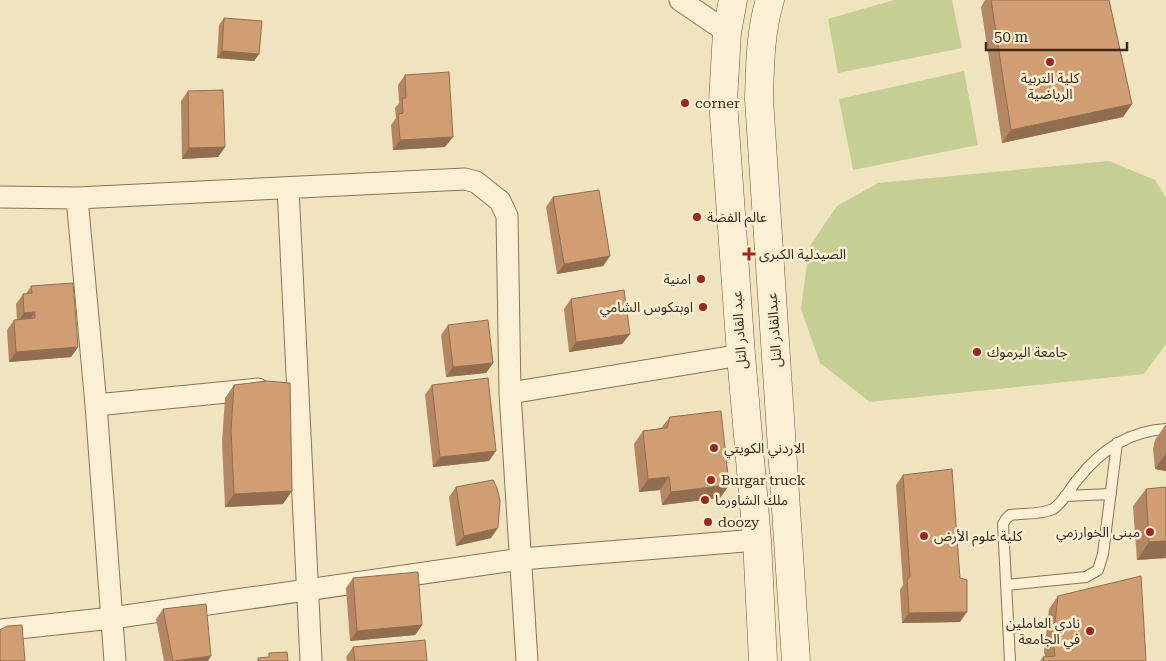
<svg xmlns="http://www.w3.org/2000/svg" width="1166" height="661" font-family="'Roboto Serif','Noto Sans Arabic',serif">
<rect width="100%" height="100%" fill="#f0e3bf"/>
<path fill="#c6cf93" d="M 894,0 L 952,0 L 962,48 L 838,73 L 828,19 Z
M 964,71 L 978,145 L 853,170 L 839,99 Z
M 1109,161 L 1155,180 L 1166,198 L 1166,344 L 1144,374 L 870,402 L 820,363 L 801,309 L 809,247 L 837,206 L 878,183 Z"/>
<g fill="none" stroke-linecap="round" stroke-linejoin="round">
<g stroke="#8a7457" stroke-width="12">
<path id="lane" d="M 1065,496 L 1111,494
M 1007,585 L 1086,577 L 1098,570 L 1103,554 L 1117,443
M 1010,661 L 1003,524 L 1006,519 L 1010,515 C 1023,513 1041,515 1053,509 C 1063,503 1070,488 1078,479 C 1100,451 1129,431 1166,429"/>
</g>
<g stroke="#8a7457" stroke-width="23">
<path id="street" d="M 680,0 L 727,32
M 288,188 L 311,661
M 0,197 L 77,198 L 465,179 L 476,182 L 500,201 L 507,216 L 510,393 L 527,661
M 77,198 L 96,405 L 115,661
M 510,393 L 741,355
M 96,405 L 258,389
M 0,630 L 112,618 L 521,559 L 757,540"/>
</g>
<g stroke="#6c553a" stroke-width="29">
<path id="secondary" d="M 733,0 L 727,32 L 723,101 L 741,355 L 757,540 L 763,661
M 770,0 C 760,32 760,66 759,99 L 796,661"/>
</g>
<use href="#lane" stroke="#fbf0d3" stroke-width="10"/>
<use href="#street" stroke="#fbf0d3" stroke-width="21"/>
<use href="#secondary" stroke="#fbf0d3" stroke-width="28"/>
</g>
<path fill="#b48763" d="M 985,0 L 1109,0 L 1132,104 L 1123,117 L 1002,143 L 981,7 Z
M 224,18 L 259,54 L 254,61 L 217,58 L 219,25 Z
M 405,75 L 445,147 L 393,150 L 391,125 L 396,118 L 395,108 L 399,103 L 398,85 Z
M 188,91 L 225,147 L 218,157 L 182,159 L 181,101 Z
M 553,197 L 610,256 L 603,266 L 557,274 L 546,207 Z
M 31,286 L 78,347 L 71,357 L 9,362 L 7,330 L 14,320 L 17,320 L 16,304 L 23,294 L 26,294 Z
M 571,299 L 630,334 L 622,344 L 569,352 L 564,309 Z
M 448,325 L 493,363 L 486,373 L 446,377 L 441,335 Z
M 234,385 L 283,504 L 225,507 L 222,442 L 225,398 Z
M 432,385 L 489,461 L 433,467 L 425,395 Z
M 670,417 L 729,485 L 720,498 L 662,505 L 660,490 L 639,492 L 634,444 L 643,431 L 661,428 Z
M 1166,424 L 1166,471 L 1155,469 L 1153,449 L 1155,440 Z
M 903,475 L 960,622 L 902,623 L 900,590 L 903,585 L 896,485 Z
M 456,487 L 491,538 L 456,546 L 449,497 Z
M 1166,487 L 1166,558 L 1137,560 L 1133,506 L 1146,489 Z
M 353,578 L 422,625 L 415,635 L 350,641 L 346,588 Z
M 1058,596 L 1146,661 L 1040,661 L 1043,657 L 1045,656 L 1044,652 L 1049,609 Z
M 163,609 L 208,661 L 164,661 L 156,619 Z
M 353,647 L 427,661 L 347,661 L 346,657 Z"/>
<path fill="#926e50" d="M 222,51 L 259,54 L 254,61 L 217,58 Z
M 1132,104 L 1123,117 L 1002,143 L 1011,130 Z
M 453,137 L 445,147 L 393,150 L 400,140 Z
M 225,147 L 218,157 L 182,159 L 189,148 Z
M 610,256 L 603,266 L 557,274 L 564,264 Z
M 35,312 L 28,323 L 17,323 L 24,313 Z
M 630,334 L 622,344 L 569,352 L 576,342 Z
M 78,347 L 71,357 L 9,362 L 16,352 Z
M 493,363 L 486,373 L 446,377 L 453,367 Z
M 496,451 L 489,461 L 433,467 L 440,457 Z
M 1166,453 L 1166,471 L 1155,469 Z
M 669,477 L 660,490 L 639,492 L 648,479 Z
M 729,485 L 720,498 L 662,505 L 671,492 Z
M 292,491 L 283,504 L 225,507 L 234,494 Z
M 498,528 L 491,538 L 456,546 L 464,536 Z
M 1166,541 L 1166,558 L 1137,560 L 1149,542 Z
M 967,612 L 960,622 L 902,623 L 909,613 Z
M 422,625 L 415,635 L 350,641 L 357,631 Z
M 211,656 L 208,661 L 178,661 Z"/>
<path fill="#d19d73" stroke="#926e50" d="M 991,0 L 1109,0 L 1132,104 L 1011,130 Z
M 224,18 L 262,21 L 259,54 L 222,51 Z
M 449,72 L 453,137 L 400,140 L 398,114 L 403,113 L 402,98 L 406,98 L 405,75 Z
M 223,90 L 225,147 L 189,148 L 188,91 Z
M 599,190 L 610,256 L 564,264 L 553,197 Z
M 73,283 L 78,347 L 16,352 L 14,320 L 35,318 L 35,312 L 24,313 L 23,294 L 32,293 L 31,286 Z
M 624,290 L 630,334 L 576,342 L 571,299 Z
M 488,320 L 493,363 L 453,367 L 448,325 Z
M 488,378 L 496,451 L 440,457 L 432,385 Z
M 267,381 L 290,383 L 292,491 L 234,494 L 231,429 L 234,385 Z
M 721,411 L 729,485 L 671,492 L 669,477 L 648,479 L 643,431 L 667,428 L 670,417 Z
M 952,469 L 960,578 L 967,580 L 967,612 L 909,613 L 907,580 L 910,576 L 903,475 Z
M 493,480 L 497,488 L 500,501 L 498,528 L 464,536 L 456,487 Z
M 1166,487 L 1166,541 L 1149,542 L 1146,489 Z
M 418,572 L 422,625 L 357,631 L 353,578 Z
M 1141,576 L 1146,661 L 1044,661 L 1043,657 L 1055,656 L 1053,639 L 1058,596 Z
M 206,604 L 211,656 L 173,661 L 163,609 Z
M 22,625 L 25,661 L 0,661 L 0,630 L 7,626 Z
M 425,640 L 427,661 L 355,661 L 353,647 Z
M 287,652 L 288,661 L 258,661 L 258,658 L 269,657 L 269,653 Z"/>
<g fill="#9d2623" stroke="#f7edcf" stroke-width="2">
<circle cx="1050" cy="62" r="5"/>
<circle cx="685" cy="103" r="5"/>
<circle cx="697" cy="217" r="5"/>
<path d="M746.5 246.5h5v5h5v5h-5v5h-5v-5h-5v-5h5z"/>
<circle cx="701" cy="279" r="5"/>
<circle cx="703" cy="307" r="5"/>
<circle cx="977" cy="352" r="5"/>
<circle cx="714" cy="448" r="5"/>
<circle cx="711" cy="480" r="5"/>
<circle cx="705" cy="500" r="5"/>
<circle cx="708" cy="522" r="5"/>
<circle cx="1150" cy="532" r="5"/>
<circle cx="924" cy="536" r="5"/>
<circle cx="1090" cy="631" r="5"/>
</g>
<g text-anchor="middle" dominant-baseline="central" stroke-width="5" stroke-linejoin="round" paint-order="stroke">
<g font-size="14" fill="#392b1c" stroke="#f7edcf" text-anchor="start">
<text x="1050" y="78" text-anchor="middle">كلية التربية<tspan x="1050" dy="16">الرياضية</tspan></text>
<text x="695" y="103">corner</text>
<text x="707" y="217">عالم الفضة</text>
<text x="759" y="254">الصيدلية الكبرى</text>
<text x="691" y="279" text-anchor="end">امنية</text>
<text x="693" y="307" text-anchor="end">اوبتكوس الشامي</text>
<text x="987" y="352">جامعة اليرموك</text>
<text x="724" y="448">الاردني الكويتي</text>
<text x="721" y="480">Burgar truck</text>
<text x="715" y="500">ملك الشاورما</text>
<text x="718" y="522">doozy</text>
<text x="1140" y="532" text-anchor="end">مبنى الخوارزمي</text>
<text x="934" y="536">كلية علوم الأرض</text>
<text x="1080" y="623" text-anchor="end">نادي العاملين<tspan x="1080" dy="16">في الجامعة</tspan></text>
</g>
<g font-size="14" fill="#392b1c" stroke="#f7edcf">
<text transform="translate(739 330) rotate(-94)">عبد القادر التل</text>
<text transform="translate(774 330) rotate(-94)">عبدالقادر التل</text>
</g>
</g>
<path d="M986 42v8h141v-8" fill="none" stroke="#392b1c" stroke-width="2.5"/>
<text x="994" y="42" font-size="15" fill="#392b1c" stroke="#f7edcf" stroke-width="4" paint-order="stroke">50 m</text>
</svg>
